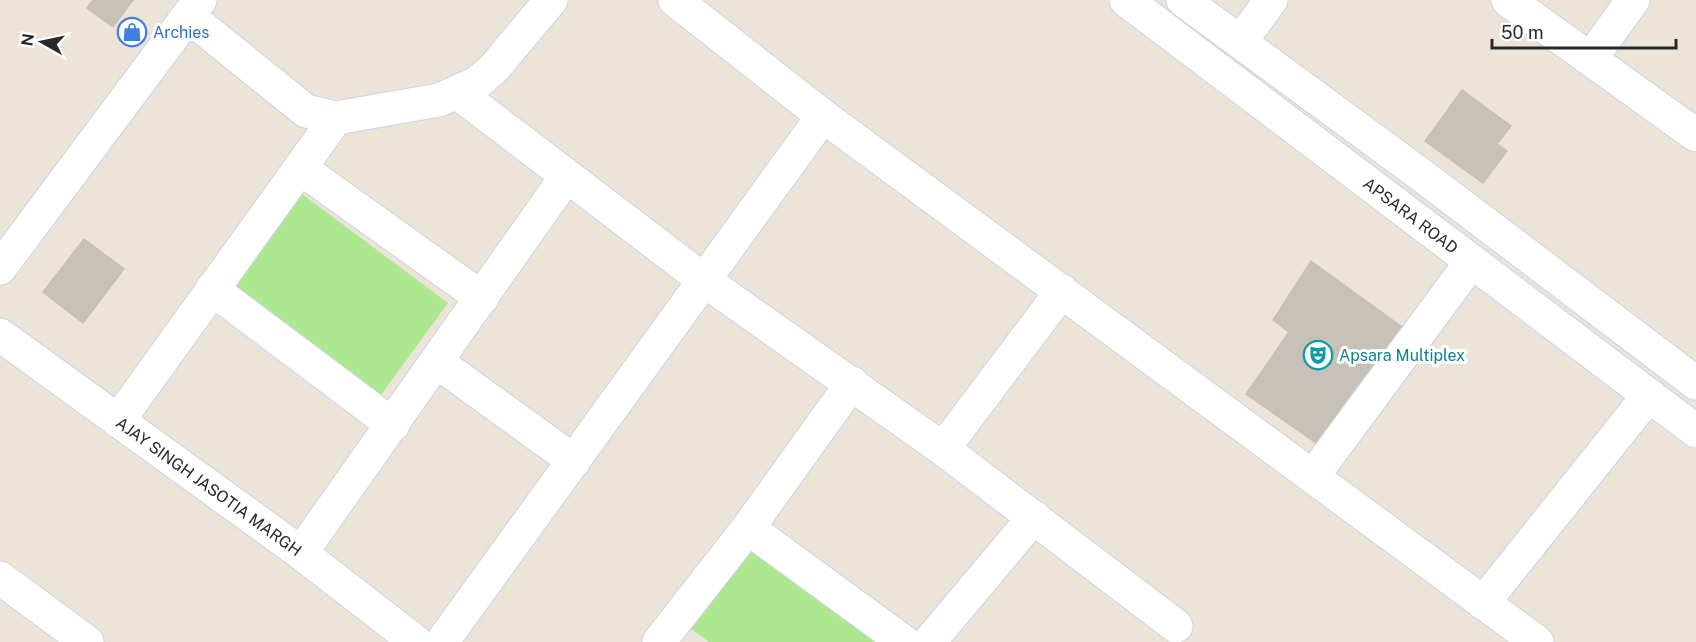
<svg xmlns="http://www.w3.org/2000/svg" width="1696" height="642" font-family="'Public Sans',sans-serif">
<rect width="100%" height="100%" fill="#ece4d8"/>
<path fill="#ade790" d="M 302,194 L 448,303 L 378,399 L 231,289 Z
M 751,539 L 890,642 L 709,642 L 687,626 Z"/>
<path fill="#c7c1b8" stroke="#c7c0b2" stroke-width="1.5" d="M 93,0 L 133,0 L 113,27 L 87,8 Z
M 1462,90 L 1511,126 L 1497,144 L 1507,151 L 1483,183 L 1425,141 Z
M 84,239 L 124,269 L 83,323 L 43,292 Z
M 1311,261 L 1406,330 L 1369,388 L 1360,381 L 1316,443 L 1246,394 L 1289,332 L 1273,320 Z"/>
<g fill="none" stroke-linecap="round" stroke-linejoin="round">
<g stroke="#ced1e3" stroke-width="35">
<g id="minor">
<path d="M 675,0 L 823,116 L 1537,642"/>
<path id="s1" d="M 1126,0 L 1696,431"/>
<path d="M 1183,0 L 1424,177 L 1696,383"/>
<path d="M 1508,0 L 1696,135"/>
<path d="M 188,16 L 306,111 L 336,118 L 439,100 L 477,83 L 494,68 L 551,0"/>
<path d="M 1240,42 L 1271,0"/>
<path d="M 1591,58 L 1633,0"/>
<path d="M 458,93 L 705,281 L 943,449 L 1176,626"/>
<path d="M 300,168 L 482,298"/>
<path d="M 0,268 L 200,0"/>
<path d="M 212,289 L 393,425"/>
<path id="s2" d="M 0,335 L 301,553 L 416,642"/>
<path d="M 437,362 L 574,461"/>
<path d="M 118,421 L 336,118"/>
<path d="M 943,449 L 1062,291"/>
<path d="M 1313,476 L 1472,261"/>
<path d="M 748,528 L 904,642"/>
<path d="M 301,553 L 566,177"/>
<path d="M 0,578 L 87,642"/>
<path d="M 1483,603 L 1649,395"/>
<path d="M 442,642 L 823,116"/>
<path d="M 659,642 L 748,528 L 852,383"/>
<path d="M 929,642 L 1034,517"/>
</g>
</g>
<use href="#minor" stroke="#fff" stroke-width="33"/>
</g>
<defs>
<g id="shop-ring" transform="scale(1.5)"><circle r="9.5" fill="#fff" stroke="#3f7fe0" stroke-width="1.5"/><path d="M-5-2.5h2.3a2.7 3.5 0 0 1 5.4 0H5L5.5 6h-11ZM-1.5-2.5h3a1.5 2.3 0 0 0-3 0Z" fill="#3f7fe0"/></g>
<g id="theatre-ring" transform="scale(1.5)"><circle r="9.5" fill="#fff" stroke="#0f9aa8" stroke-width="1.5"/><path d="M-5-5.5Q0-4 5-5.5V0Q5 5 0 6Q-5 5-5 0ZM-3.3-2.5H-1v1.5H-3.3ZM1-2.5H3.3v1.5H1ZM-2.8 1Q0 5.5 2.8 1Z" fill="#0f9aa8"/></g>
</defs>
<g fill-rule="evenodd">
<use href="#shop-ring" x="132" y="32"/>
<use href="#theatre-ring" x="1318" y="355"/>
</g>
<g text-anchor="middle" dominant-baseline="central" stroke-width="6" stroke-linejoin="round" paint-order="stroke">
<g font-size="16" fill="#366cbe" stroke="#fff" text-anchor="start">
<text x="153" y="32">Archies</text>
</g>
<g font-size="16" fill="#282828" stroke="#fff">
<text stroke="none"><textPath href="#s1" startOffset="357">APSARA ROAD</textPath></text>
<text stroke="none"><textPath href="#s2" startOffset="258">AJAY SINGH JASOTIA MARGH</textPath></text>
</g>
<g font-size="16" fill="#0d838f" stroke="#fff" text-anchor="start">
<text x="1339" y="355">Apsara Multiplex</text>
</g>
</g>
<g transform="translate(42 42) rotate(279)" stroke="#ffffff" stroke-width="4.5" paint-order="stroke">
<path d="M0-4.5L10 22L0 15L-10 22Z" fill="#282828"/>
<text y="-9" font-size="16" font-weight="bold" text-anchor="middle" fill="#282828">N</text>
</g>
<path d="M1492 39v9h184v-9" fill="none" stroke="#282828" stroke-width="3"/>
<text x="1501" y="39" font-size="18" fill="#282828" stroke="#ffffff" stroke-width="4.5" paint-order="stroke">50 m</text>
</svg>
